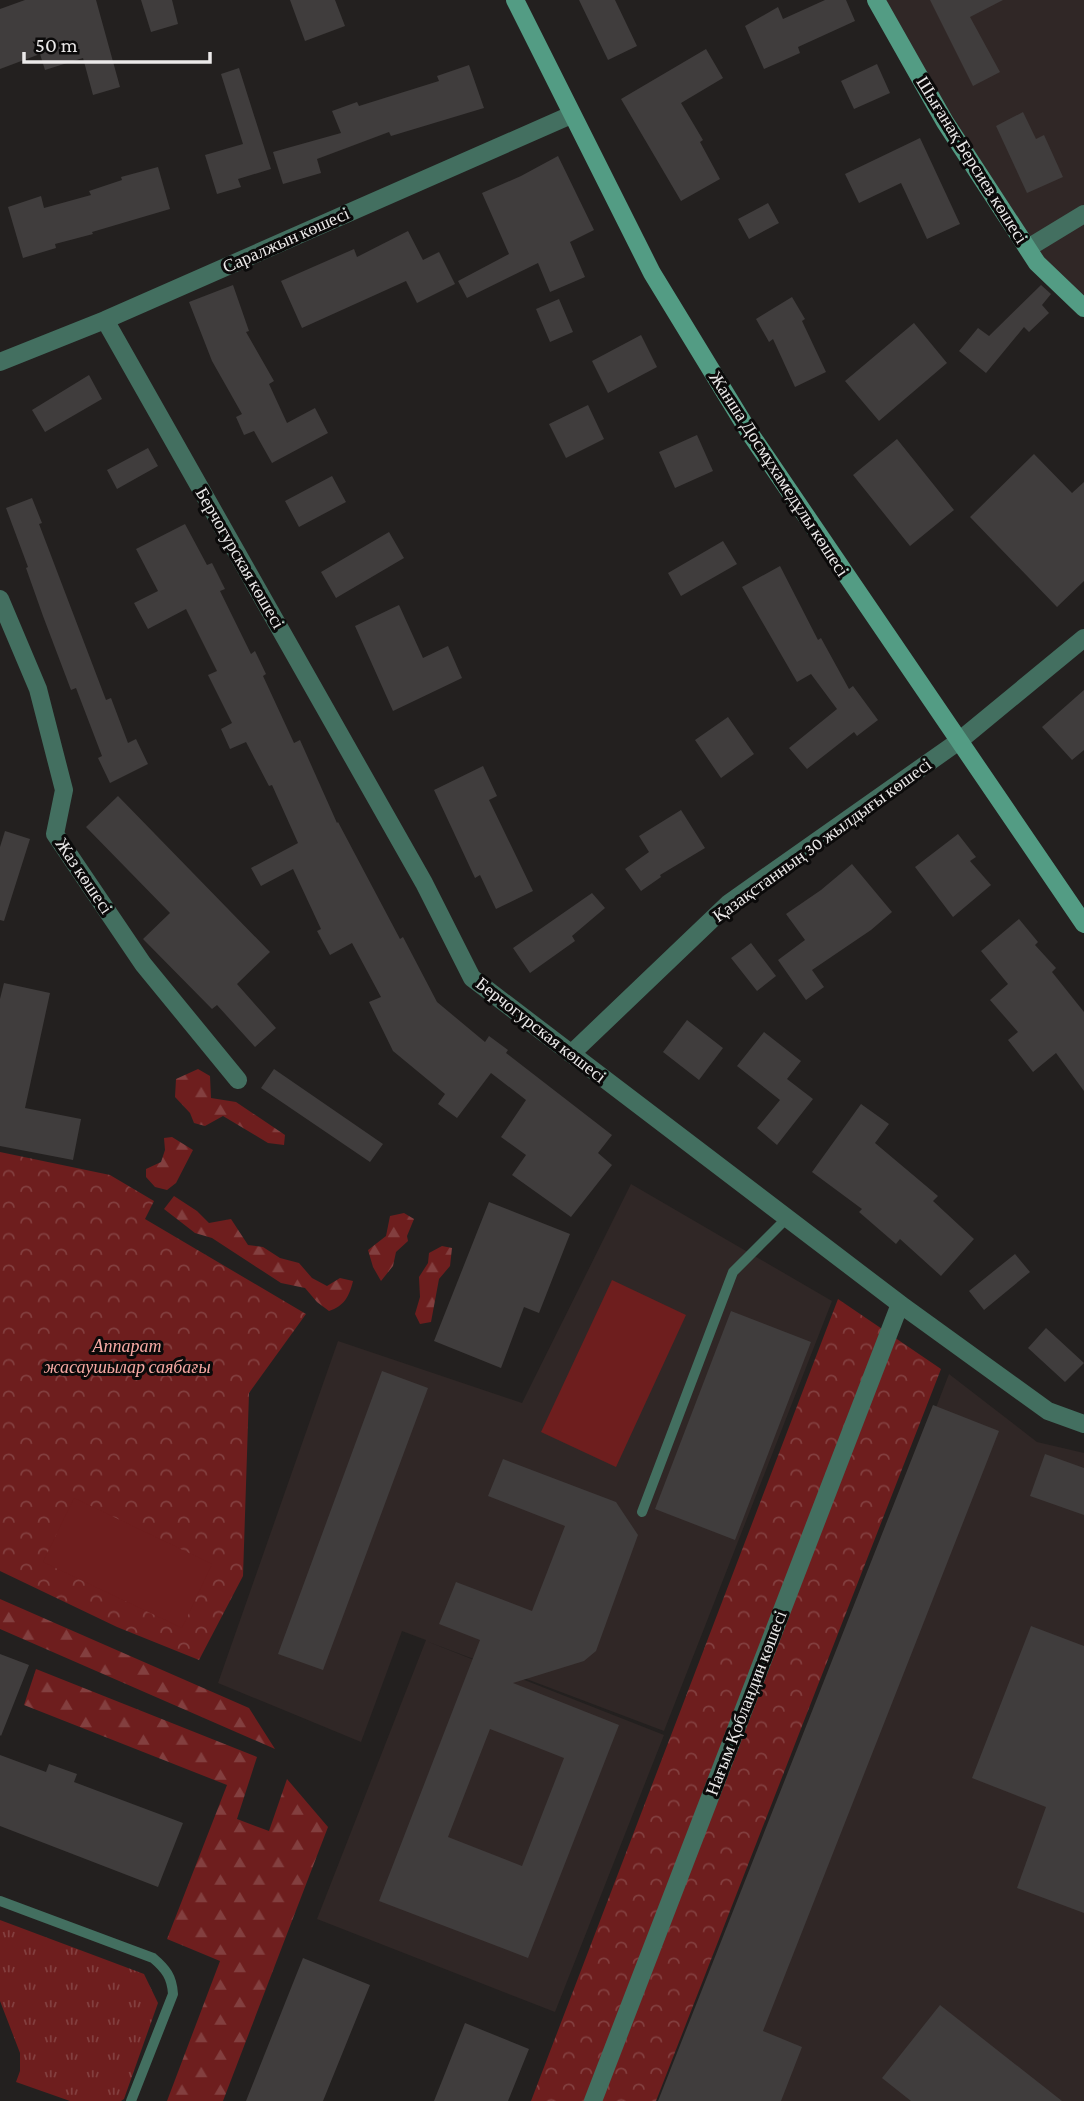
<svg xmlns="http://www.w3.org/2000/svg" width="1084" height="2101" font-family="'Crimson Pro',serif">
<defs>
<pattern id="grass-tufts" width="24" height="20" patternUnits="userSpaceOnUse" patternTransform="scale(1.75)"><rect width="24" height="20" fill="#6e1e1e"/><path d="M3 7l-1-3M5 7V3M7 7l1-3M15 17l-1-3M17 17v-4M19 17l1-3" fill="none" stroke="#833f3f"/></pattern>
<pattern id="forest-firs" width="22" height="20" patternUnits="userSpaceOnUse" patternTransform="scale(1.75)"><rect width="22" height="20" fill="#6e1e1e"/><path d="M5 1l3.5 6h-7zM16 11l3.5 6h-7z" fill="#833f3f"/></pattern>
<pattern id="park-crowns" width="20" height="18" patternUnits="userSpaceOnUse" patternTransform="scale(1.75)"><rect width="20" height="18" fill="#6e1e1e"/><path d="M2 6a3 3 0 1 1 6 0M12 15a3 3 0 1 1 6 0" fill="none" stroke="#833f3f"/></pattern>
</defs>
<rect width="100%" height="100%" fill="#23201f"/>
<path fill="#302726" d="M 876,0 L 1084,0 L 1084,307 L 1028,248 Z
M 631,1184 L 832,1301 L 664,1731 L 426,1641 L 664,1735 L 555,2012 L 317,1919 L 426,1640 L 402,1631 L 361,1742 L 218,1683 L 338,1341 L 522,1403 Z
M 949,1374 L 1037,1442 L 1084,1453 L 1084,2101 L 667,2101 Z"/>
<path fill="url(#grass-tufts)" d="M 0,1920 L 144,1974 L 158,2003 L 124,2099 L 121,2101 L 70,2101 L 16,2082 L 20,2071 L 20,2053 L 0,2001 Z"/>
<path fill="url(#forest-firs)" d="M 198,1069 L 210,1076 L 211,1098 L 236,1102 L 285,1135 L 284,1145 L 268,1143 L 223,1116 L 205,1126 L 194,1123 L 190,1113 L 175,1097 L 176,1079 Z
M 172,1137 L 193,1150 L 176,1183 L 167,1190 L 155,1187 L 146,1177 L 146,1169 L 161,1162 L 165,1150 L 164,1138 Z
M 174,1196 L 197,1211 L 209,1223 L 231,1219 L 248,1245 L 263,1247 L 280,1258 L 299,1263 L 312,1278 L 327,1286 L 340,1278 L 353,1281 C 349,1297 344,1306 329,1311 L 317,1302 L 305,1288 L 281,1283 L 212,1238 L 195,1233 L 164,1209 Z
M 404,1213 L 414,1219 L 407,1236 L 408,1241 L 396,1252 L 393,1266 L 381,1281 L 373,1267 L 368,1250 L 386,1236 L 390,1216 Z
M 442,1246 L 452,1248 L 450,1266 L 439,1279 L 431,1322 L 420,1324 L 415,1314 L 420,1297 L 419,1277 L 428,1263 L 429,1253 Z
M 0,1599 L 249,1708 L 275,1749 L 0,1629 Z
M 36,1669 L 257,1757 L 237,1819 L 269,1831 L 287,1779 L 328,1827 L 223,2101 L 167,2101 L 220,1961 L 167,1939 L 227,1785 L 24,1705 Z"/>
<path fill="url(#park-crowns)" d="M 0,1152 L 110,1175 L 154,1201 L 145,1219 L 306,1314 L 249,1393 L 243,1576 L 199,1660 L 117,1627 L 0,1571 Z
M 838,1299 L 941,1369 L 656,2101 L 531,2101 Z"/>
<path fill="#6e1e1e" d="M 612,1280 L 686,1315 L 616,1467 L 541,1432 Z
M 74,1498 L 212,1564 L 182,1628 L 43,1562 Z"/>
<path fill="#403d3d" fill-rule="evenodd" d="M 25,0 L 96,0 L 120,87 L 93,95 L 83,58 L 45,70 L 40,54 L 0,69 L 0,9 Z
M 141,0 L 172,0 L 178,24 L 151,32 Z
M 290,0 L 335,0 L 345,26 L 305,41 Z
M 579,0 L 615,0 L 637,46 L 608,60 Z
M 825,0 L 846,0 L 855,21 L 798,47 L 800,53 L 764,69 L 745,26 L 778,7 L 783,19 Z
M 930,0 L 1003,0 L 970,17 L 1000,72 L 973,86 Z
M 706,49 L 723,78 L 681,103 L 703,140 L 700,142 L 720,179 L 681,201 L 621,99 Z
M 877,64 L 890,93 L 854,109 L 841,81 Z
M 469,65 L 484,108 L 391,136 L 389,132 L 317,159 L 321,173 L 283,184 L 273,152 L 341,133 L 332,111 L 357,102 L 359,106 L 439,81 L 437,76 Z
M 239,68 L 271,169 L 238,179 L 241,187 L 217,194 L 205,155 L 243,144 L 221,74 Z
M 1023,112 L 1036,139 L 1044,135 L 1063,177 L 1027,193 L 996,126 Z
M 920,138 L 960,224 L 927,239 L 901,183 L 859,203 L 845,174 Z
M 558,156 L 594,230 L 570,242 L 585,277 L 550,292 L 538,263 L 467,298 L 458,281 L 509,254 L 482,193 L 521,176 Z
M 158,167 L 170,209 L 92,232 L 93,234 L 55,244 L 56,248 L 23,258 L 8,207 L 41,196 L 44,208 L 91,195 L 89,191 L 122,180 L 121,177 Z
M 768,203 L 779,223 L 749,239 L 738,219 Z
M 408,231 L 423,260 L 439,252 L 455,284 L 417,303 L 406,281 L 302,328 L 281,281 L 354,249 L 357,257 Z
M 233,285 L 249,331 L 246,332 L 274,381 L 269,384 L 287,423 L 315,408 L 328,433 L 272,463 L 254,431 L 244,435 L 236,417 L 242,414 L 212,361 L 189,302 Z
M 1041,285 L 1051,294 L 1042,305 L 1049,313 L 1029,332 L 1024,327 L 986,373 L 959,351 L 978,328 L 989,336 Z
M 792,297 L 805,319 L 802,321 L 826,372 L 795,387 L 773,339 L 769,342 L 756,319 Z
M 559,299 L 573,332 L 550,342 L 536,309 Z
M 914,323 L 947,363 L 879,421 L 845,381 Z
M 641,335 L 657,367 L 608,393 L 592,361 Z
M 89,375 L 102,399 L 45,432 L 32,410 Z
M 588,405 L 604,439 L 566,458 L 549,424 Z
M 697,435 L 713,471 L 675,488 L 659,452 Z
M 897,439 L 954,510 L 910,546 L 853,475 Z
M 148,448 L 158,466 L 117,489 L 107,470 Z
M 1034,454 L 1072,493 L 1084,482 L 1084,581 L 1057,607 L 970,517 Z
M 332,476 L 346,502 L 299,527 L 285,501 Z
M 32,498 L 42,523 L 39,524 L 106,700 L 111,698 L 128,743 L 136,739 L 148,764 L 110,783 L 98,758 L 102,756 L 76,688 L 71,690 L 43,616 L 26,568 L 28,567 L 6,508 Z
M 185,524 L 207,565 L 212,563 L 225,589 L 220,591 L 251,654 L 255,651 L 266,674 L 263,676 L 294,743 L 300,740 L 337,823 L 338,822 L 400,939 L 403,937 L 437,1002 L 485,1042 L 489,1036 L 508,1050 L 506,1053 L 612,1135 L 598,1153 L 612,1165 L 571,1217 L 512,1175 L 526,1155 L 501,1137 L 526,1100 L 491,1073 L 457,1118 L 438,1104 L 445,1094 L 393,1051 L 369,1002 L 381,997 L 352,943 L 330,955 L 317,931 L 321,929 L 293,869 L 261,886 L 251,868 L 298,843 L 272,785 L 269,786 L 246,742 L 230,749 L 221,729 L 232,723 L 208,675 L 217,671 L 186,609 L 148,629 L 134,603 L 158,591 L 136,549 Z
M 389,532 L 404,558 L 336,598 L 321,572 Z
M 723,541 L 737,564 L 681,596 L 668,573 Z
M 780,566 L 818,640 L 821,638 L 849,689 L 853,686 L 878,720 L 857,736 L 854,732 L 807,769 L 789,748 L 837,709 L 811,674 L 797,682 L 742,587 Z
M 399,605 L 423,658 L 448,646 L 462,678 L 393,711 L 355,626 Z
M 1084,690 L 1084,750 L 1072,760 L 1042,727 Z
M 728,717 L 754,754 L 721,778 L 695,740 Z
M 483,766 L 497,796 L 489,800 L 533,891 L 496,909 L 480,875 L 475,878 L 434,790 Z
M 118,796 L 270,952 L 237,984 L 276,1028 L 255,1047 L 217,1005 L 212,1009 L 143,939 L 170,913 L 86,827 Z
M 681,810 L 705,848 L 660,875 L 661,877 L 641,891 L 625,869 L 649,852 L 639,836 Z
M 5,831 L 30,839 L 4,921 L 0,920 L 0,847 Z
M 958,834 L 976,857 L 970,861 L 991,885 L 953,917 L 915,867 Z
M 852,864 L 892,912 L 871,930 L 812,970 L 824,987 L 806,1000 L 778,960 L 805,940 L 786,914 L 821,890 Z
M 592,893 L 605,908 L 572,936 L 575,941 L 530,973 L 513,948 Z
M 1019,919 L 1038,942 L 1035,945 L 1056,968 L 1052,972 L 1084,1012 L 1084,1091 L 1056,1053 L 1033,1072 L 1008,1040 L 1018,1032 L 990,1000 L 1008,984 L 981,951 Z
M 751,943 L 776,976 L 757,991 L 731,958 Z
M 4,983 L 50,993 L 25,1108 L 81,1119 L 73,1160 L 0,1146 L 0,999 Z
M 687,1020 L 723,1048 L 699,1080 L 663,1052 Z
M 764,1032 L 801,1061 L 787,1079 L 813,1099 L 777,1145 L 757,1128 L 780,1100 L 737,1066 Z
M 274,1069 L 383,1144 L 370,1162 L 261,1088 Z
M 861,1104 L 889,1124 L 875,1143 L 938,1196 L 933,1201 L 974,1239 L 941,1276 L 900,1239 L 896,1244 L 859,1212 L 862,1209 L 812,1172 Z
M 489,1202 L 570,1234 L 539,1313 L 524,1307 L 501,1368 L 434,1341 Z
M 1015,1254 L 1030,1272 L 984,1310 L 969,1291 Z
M 731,1311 L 811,1342 L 735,1540 L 655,1509 Z
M 1046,1328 L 1084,1363 L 1065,1382 L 1028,1348 Z
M 382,1371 L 428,1388 L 323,1670 L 278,1654 Z
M 933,1405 L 999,1431 L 763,2031 L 802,2047 L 781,2101 L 658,2101 Z
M 1045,1454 L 1084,1468 L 1084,1515 L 1030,1496 Z
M 503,1459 L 616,1502 L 638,1535 L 596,1651 L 584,1661 L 513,1683 L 619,1725 L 528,1958 L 379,1901 L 480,1640 L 439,1624 L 456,1582 L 532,1611 L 565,1526 L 488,1496 ZM 490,1729 L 564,1758 L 522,1866 L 448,1837 Z
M 1031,1626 L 1084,1646 L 1084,1913 L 1017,1888 L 1046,1807 L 972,1778 Z
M 0,1654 L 29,1665 L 1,1736 L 0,1735 Z
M 0,1755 L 46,1772 L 49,1764 L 77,1774 L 74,1782 L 183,1823 L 158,1887 L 0,1826 Z
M 303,1958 L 370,1985 L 323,2101 L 246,2101 Z
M 940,2005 L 1062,2101 L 911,2101 L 882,2078 Z
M 465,2023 L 529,2049 L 508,2101 L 434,2101 Z"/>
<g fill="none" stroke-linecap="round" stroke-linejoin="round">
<path stroke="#436f60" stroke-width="10" d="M 642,1512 L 733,1272 L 787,1218
M 0,1901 L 153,1958 C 166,1969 172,1977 173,1994 L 131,2101"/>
<path stroke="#436f60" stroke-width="18" d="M 1028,248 L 1084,214
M 105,320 L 424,883 L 472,978 L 900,1304 L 1048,1411 L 1084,1424
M 0,362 L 105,320 L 571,115
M 0,599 L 38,689 L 64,790 L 55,834 L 143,964 L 238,1080
M 571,1054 L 729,903 L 959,741 L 1084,638
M 593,2101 L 900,1304"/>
<path stroke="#539c84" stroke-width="18" d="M 515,0 L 652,273 L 749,432 L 1084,924
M 876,0 L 945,122 L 1037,263 L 1084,308"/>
</g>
<g text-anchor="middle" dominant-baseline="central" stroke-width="6" stroke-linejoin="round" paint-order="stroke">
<g font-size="18" fill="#ebe9e9" stroke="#0b0a0a">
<text transform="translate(972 160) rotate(58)">Шығанақ Берсиев көшесі</text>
<text transform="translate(286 240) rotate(-24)">Саралжын көшесі</text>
<text transform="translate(779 474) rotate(57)">Жанша Досмұхамедұлы көшесі</text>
<text transform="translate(240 558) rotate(60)">Берчогурская көшесі</text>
<text transform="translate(822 840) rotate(-36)">Қазақстанның 30 жылдығы көшесі</text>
<text transform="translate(84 876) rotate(56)">Жаз көшесі</text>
<text transform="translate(541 1030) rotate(38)">Берчогурская көшесі</text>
<text transform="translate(746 1703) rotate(-69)">Нағым Қобландин көшесі</text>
</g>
<g font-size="18" font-style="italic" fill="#f7aaa4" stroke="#0b0a0a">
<text x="127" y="1346">Аппарат<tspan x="127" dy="21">жасаушылар саябағы</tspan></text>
</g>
</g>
<path d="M24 52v10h186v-10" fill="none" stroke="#ebe9e9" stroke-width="3.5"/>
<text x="35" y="52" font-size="21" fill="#ebe9e9" stroke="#0b0a0a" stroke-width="5" paint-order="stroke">50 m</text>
</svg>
